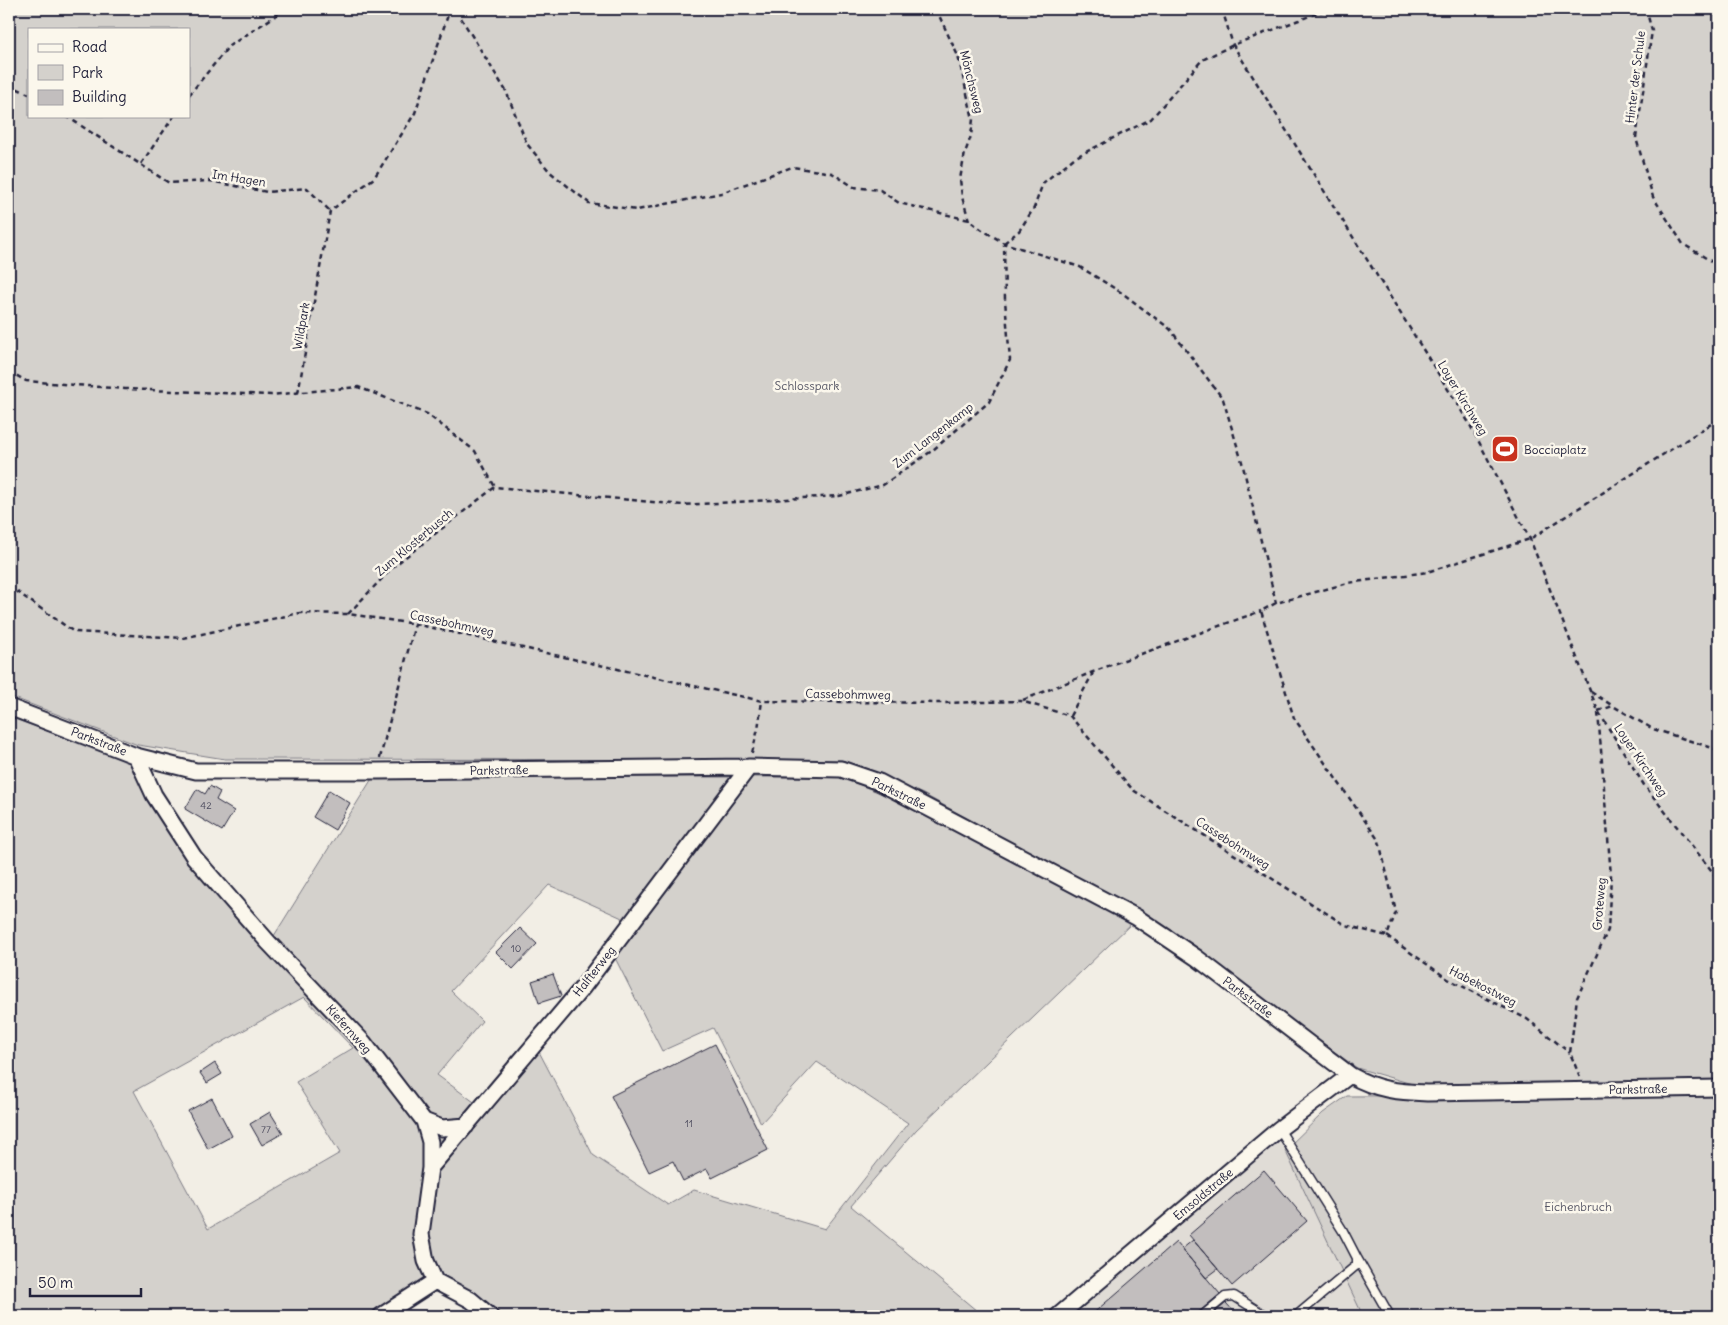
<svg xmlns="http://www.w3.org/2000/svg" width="1728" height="1325" font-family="Delius,sans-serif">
<rect width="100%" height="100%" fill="#f2eee5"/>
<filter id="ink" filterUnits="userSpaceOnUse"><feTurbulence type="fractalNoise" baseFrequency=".02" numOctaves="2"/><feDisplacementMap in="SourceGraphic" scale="10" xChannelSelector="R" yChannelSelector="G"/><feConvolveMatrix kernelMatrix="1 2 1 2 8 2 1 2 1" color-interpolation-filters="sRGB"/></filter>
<g filter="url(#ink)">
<path fill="#e0dcd6" d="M 1275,1137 L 1285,1150 L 1363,1316 L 1061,1316 Z"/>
<path fill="#d4d1cc" stroke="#7b7a84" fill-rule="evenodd" d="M 9,9 L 1719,9 L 1719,1085 L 1426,1088 L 1357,1068 L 1148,917 L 923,794 L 842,760 L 225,759 L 138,745 L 9,696 ZM 29,29 L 189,29 L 189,116 L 29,116 Z
M 9,717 L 146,767 C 174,833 225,885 272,939 L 373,777 L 841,777 L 917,808 L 1132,923 L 916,1130 L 851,1206 L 983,1316 L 490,1316 L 435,1281 L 381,1316 L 9,1316 ZM 549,885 L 631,922 L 611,950 L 662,1051 L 713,1028 L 761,1123 L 817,1062 L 908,1123 L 825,1229 L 694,1190 L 668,1205 L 593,1155 L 535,1044 L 481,1107 L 437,1075 L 482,1021 L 451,991 ZM 304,997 L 353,1048 L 296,1082 L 340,1153 L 208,1229 L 134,1091 Z
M 1719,1094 L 1719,1316 L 1363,1316 L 1285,1150 L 1323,1113 L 1347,1096 Z"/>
<path fill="#c2bebe" stroke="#22223b" d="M 210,786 L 220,792 L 216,800 L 234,811 L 222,831 L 185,809 L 197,789 L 205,794 Z
M 329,790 L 350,803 L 335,830 L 313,817 Z
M 520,928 L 537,944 L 513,969 L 496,952 Z
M 553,974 L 561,996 L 539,1003 L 532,981 Z
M 715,1044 L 768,1150 L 712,1178 L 707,1169 L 683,1181 L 673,1161 L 649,1172 L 611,1096 Z
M 215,1063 L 222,1074 L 207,1083 L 200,1073 Z
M 212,1098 L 232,1136 L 208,1149 L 188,1111 Z
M 270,1112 L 283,1133 L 262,1145 L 250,1124 Z
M 1264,1170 L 1307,1221 L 1232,1286 L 1189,1235 Z
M 1193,1240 L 1218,1269 L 1206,1278 L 1182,1249 Z
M 1176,1242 L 1220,1294 L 1194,1316 L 1090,1316 Z
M 1226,1303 L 1238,1316 L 1211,1316 Z"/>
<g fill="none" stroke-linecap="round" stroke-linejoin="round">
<g stroke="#22223b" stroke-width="11">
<path id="service" d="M 1279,1129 L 1343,1231 L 1357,1258 L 1357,1265 L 1352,1269 L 1296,1316
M 1357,1258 L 1390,1316
M 1202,1316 L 1225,1297 L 1234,1296 L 1266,1316"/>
</g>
<g stroke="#22223b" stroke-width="19">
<path id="minor" d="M 9,707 L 136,756 L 196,771 L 377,771 L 749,767 L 841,769 L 879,782 L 1136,917 L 1197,958 L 1350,1075 C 1377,1090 1397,1092 1427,1093 L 1719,1088
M 136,756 L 154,795 L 194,857 L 268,942 L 364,1043 L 424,1121 L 430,1142 L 430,1168 L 421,1234 L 426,1261 L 435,1281 L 471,1300 L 490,1316
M 424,1121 L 442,1128 L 466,1126
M 430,1168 L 583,987 L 749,767
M 381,1316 L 435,1281
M 1058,1316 L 1279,1129 L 1350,1075"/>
</g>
<path stroke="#22223b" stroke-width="2.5" stroke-dasharray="5 4" stroke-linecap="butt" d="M 460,9 L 461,18 L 506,91 L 527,144 L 550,172 L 589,203 L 637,210 L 721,193 L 792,167 L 832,173 L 854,187 L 880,190 L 899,203 L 969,220 L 981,229 L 1004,243 L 1080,267 L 1122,293 L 1170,329 L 1223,399 L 1242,462 L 1276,603
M 936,9 L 958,56 L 973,119 L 971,136 L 965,153 L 960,179 L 962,197 L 969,220
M 1222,9 L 1233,45 L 1469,423 L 1530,539 L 1598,711 L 1644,785 L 1719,880
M 1646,9 L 1652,31 L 1636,138 L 1653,197 L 1683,244 L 1719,266
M 9,85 L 29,94
M 189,95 L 229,46 L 286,9
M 66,116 L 169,183 L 210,181 L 267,192 L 307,188 L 330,211
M 141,164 L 174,116
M 1004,243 L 1019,231 L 1034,208 L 1043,183 L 1074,158 L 1151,119 L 1202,60 L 1233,45 L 1328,9
M 9,371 L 26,381 L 125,389 L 271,395 L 358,387 L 427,414 L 475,451 L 495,487 L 683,505 L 839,496 L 883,485 L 933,450 L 989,402 L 1010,360 L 1005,300 L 1004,243
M 298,393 L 330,211 L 374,178 L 415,113 L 450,9
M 9,586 L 74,632 L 183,638 L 300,613 L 348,614 L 415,624 L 762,701 L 942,703 L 1021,701 L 1070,716 L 1133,790 L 1345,925 L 1387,936 L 1396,912 L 1379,841 L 1294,718 L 1261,611 L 1276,603 L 1348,583 L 1427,572 L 1530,539 L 1719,419
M 348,614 L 394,566 L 495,487
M 1591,692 L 1613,706
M 1023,700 L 1113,664 L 1261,611
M 1598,711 L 1613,706 L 1653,729 L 1719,750
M 1070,716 L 1093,673
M 752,753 L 758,729 L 762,701
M 380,758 L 415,624
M 1387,936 L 1448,979 L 1527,1019 L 1570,1053
M 1580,1077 L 1570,1053 L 1577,998 L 1608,930 L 1611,876 L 1598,712"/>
<use href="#service" stroke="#fbf7ec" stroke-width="8"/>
<use href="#minor" stroke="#fbf7ec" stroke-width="15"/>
</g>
</g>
<defs>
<g id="stadium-square" transform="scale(1.4375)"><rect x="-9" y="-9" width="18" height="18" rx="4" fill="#c8321e" stroke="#fbf7ec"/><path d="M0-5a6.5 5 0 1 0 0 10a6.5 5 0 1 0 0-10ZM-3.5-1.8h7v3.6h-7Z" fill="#fff"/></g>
</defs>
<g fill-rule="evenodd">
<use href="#stadium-square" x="1505" y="449"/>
</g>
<g text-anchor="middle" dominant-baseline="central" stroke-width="5" stroke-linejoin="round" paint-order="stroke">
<g font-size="10" fill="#4a495c">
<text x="206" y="805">42</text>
<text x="516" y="948">10</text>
<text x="689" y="1123">11</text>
<text x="266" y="1129">77</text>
</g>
<g font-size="12" fill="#22223b" stroke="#fbf7ec">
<text transform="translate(1635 77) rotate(-83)">Hinter der Schule</text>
<text transform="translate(972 82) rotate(76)">Mönchsweg</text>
<text transform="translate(239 178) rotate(9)">Im Hagen</text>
<text transform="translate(301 326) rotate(-80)">Wildpark</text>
<text transform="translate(1463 398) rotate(59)">Loyer Kirchweg</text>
<text transform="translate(933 435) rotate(-38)">Zum Langenkamp</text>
<text transform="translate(414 542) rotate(-40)">Zum Klosterbusch</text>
<text transform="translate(452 623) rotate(12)">Cassebohmweg</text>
<text transform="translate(848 694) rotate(1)">Cassebohmweg</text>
<text transform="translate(99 741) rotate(21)">Parkstraße</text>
<text transform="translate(1641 760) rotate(56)">Loyer Kirchweg</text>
<text transform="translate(499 770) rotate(-1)">Parkstraße</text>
<text transform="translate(899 793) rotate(26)">Parkstraße</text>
<text transform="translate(1233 843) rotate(33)">Cassebohmweg</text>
<text transform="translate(1599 904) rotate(-85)">Groteweg</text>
<text transform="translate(594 971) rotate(-52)">Halfterweg</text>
<text transform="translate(1483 986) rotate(27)">Habekostweg</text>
<text transform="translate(1248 997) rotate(37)">Parkstraße</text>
<text transform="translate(349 1029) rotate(48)">Kiefernweg</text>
<text transform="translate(1638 1089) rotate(-1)">Parkstraße</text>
<text transform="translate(1203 1194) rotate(-40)">Emsoldstraße</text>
</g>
<g font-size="12" fill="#575766" stroke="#fbf7ec">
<text x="807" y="385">Schlosspark</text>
<text x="1578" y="1206">Eichenbruch</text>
</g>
<g font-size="12" fill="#22223b" stroke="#fbf7ec" text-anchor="start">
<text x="1524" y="449">Bocciaplatz</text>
</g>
</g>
<rect width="1728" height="1325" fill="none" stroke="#fbf7ec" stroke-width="30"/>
<rect x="15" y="15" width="1698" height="1295" fill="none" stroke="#22223b" stroke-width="2" filter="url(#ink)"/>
<rect x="28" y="28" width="162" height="90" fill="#fbf7ec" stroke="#a4a2a5"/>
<rect x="38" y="44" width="25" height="8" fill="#fbf7ec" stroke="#a4a2a5"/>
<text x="72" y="52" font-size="15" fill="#22223b">Road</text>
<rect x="38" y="65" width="25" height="15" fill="#d4d1cc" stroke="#a4a2a5"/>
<text x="72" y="78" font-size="15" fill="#22223b">Park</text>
<rect x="38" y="90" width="25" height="15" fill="#c2bebe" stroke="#a4a2a5"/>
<text x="72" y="102" font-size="15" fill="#22223b">Building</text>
<path d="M30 1288v8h111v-8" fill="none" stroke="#22223b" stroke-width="2.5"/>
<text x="38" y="1288" font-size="15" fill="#22223b" stroke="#fbf7ec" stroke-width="4" paint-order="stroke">50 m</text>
</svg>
